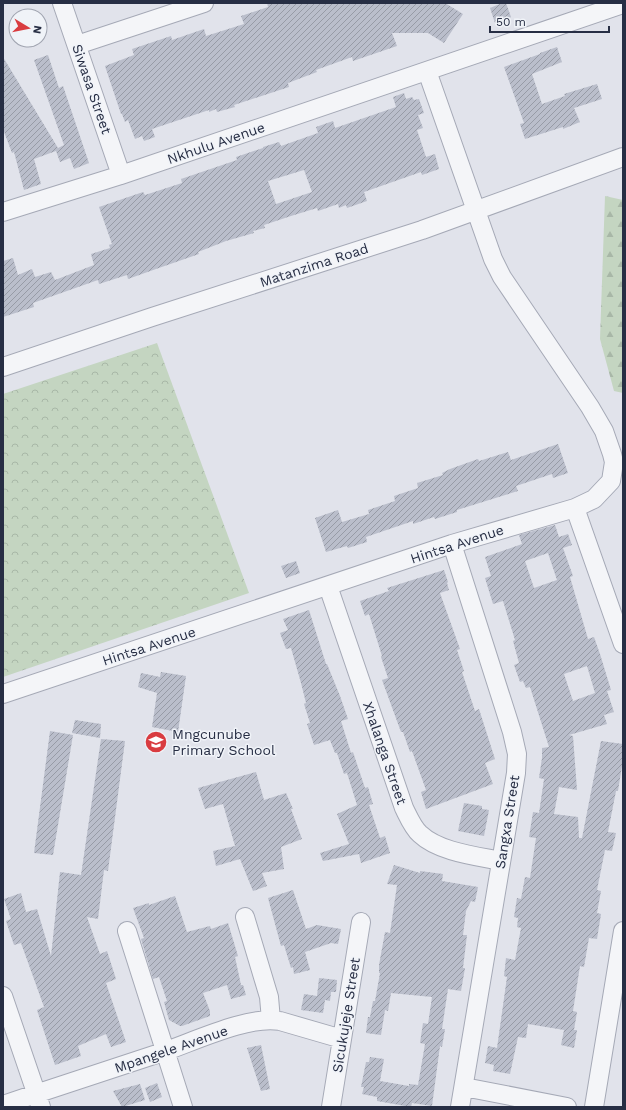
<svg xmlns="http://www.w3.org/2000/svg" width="626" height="1110" font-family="'Work Sans',sans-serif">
<defs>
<pattern id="forest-firs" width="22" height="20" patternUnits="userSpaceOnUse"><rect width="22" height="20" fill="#c4d5c1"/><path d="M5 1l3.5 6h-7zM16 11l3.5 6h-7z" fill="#a8b7a7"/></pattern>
<pattern id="park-crowns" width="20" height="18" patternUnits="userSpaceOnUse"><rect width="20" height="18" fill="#c4d5c1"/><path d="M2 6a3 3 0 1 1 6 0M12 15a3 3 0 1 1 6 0" fill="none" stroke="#a8b7a7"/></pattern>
<pattern id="building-hatch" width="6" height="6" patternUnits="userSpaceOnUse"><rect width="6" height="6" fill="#babecb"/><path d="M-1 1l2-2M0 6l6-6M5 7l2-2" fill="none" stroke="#979ba6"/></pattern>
</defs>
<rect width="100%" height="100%" fill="#e1e3eb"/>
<path fill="url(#forest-firs)" d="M 605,196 L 623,200 L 623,393 L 614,391 L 600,339 Z"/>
<path fill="url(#park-crowns)" d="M 157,343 L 249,593 L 3,677 L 3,394 Z"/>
<path fill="url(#building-hatch)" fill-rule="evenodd" d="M 267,3 L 445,3 L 463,14 L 444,43 L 428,33 L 392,33 L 397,46 L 353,61 L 352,57 L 316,70 L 317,72 L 288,83 L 289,87 L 234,105 L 235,107 L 217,112 L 216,109 L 209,112 L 209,110 L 152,129 L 155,137 L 144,141 L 142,136 L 135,139 L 128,120 L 125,122 L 122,114 L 121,114 L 105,66 L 134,55 L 132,49 L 171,36 L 172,40 L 204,29 L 206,36 L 244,24 L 241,16 L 268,7 Z
M 502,3 L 506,3 L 511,17 L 495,23 L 490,8 Z
M 557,47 L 562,62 L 532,74 L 542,104 L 565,96 L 564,94 L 597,84 L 602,99 L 574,108 L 580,122 L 563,129 L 563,127 L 525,139 L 520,124 L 524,123 L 504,67 L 540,54 L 540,53 Z
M 48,55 L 59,88 L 63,86 L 89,163 L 74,169 L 70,158 L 60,162 L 56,151 L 34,159 L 41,184 L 24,190 L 14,152 L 12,153 L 3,129 L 3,57 L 58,148 L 64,145 L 34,60 Z
M 404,93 L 406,99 L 412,97 L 414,100 L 419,99 L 424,113 L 418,115 L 423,128 L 417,130 L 426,157 L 435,154 L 439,169 L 422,175 L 421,172 L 364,192 L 367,201 L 347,208 L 346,205 L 339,208 L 338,204 L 318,211 L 317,208 L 291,216 L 264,225 L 265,228 L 253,231 L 254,233 L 226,241 L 198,252 L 199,254 L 156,269 L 128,279 L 127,275 L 99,284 L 98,280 L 33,303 L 34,307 L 3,317 L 3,261 L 13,258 L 18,275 L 32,269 L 35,277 L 51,272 L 55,280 L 94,265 L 91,254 L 110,248 L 109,245 L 112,244 L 99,207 L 143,192 L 145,195 L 182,183 L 181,179 L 237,160 L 236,157 L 263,148 L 263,147 L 279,142 L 281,146 L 318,133 L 316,127 L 333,121 L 335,128 L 396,107 L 393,97 ZM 304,170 L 312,192 L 276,204 L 268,181 Z
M 558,444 L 568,473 L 553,478 L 552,474 L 516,486 L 518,491 L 457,510 L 457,512 L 435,519 L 434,517 L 413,524 L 413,521 L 366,537 L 367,542 L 348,548 L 347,546 L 326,552 L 315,518 L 338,510 L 342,522 L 369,514 L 368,510 L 395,501 L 394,496 L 418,488 L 417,483 L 443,475 L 442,473 L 450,469 L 478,459 L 479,461 L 508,452 L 511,460 Z
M 555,525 L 559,537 L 568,534 L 572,545 L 563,548 L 573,576 L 570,577 L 588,639 L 594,637 L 600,654 L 611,690 L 607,691 L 614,712 L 604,715 L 607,724 L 569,735 L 573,736 L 577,790 L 559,787 L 554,814 L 578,817 L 579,838 L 582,838 L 601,741 L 623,744 L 623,760 L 618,791 L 616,791 L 608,832 L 616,833 L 612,851 L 605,850 L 597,890 L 601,891 L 597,913 L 601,914 L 597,939 L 589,938 L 584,967 L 580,966 L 573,1011 L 577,1012 L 574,1030 L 577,1030 L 574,1048 L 561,1045 L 564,1030 L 528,1024 L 526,1038 L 518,1037 L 510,1074 L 493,1071 L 494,1065 L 485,1063 L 488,1046 L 497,1048 L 507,977 L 504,976 L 506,958 L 515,960 L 521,928 L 517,927 L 518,918 L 514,917 L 517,898 L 521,899 L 525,877 L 530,878 L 536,838 L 529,837 L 533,812 L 539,813 L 544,779 L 539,778 L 542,758 L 542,748 L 549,747 L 530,687 L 526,688 L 523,681 L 520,682 L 514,665 L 519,663 L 513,641 L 515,640 L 503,601 L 493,604 L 485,578 L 491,576 L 485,557 L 522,544 L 519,535 ZM 548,553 L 557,580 L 534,588 L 525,561 ZM 587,666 L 595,693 L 573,701 L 564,674 Z
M 296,561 L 300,573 L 286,578 L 281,566 Z
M 444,570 L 448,582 L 447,583 L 449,590 L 440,593 L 460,649 L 457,650 L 464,671 L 462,672 L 475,711 L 479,709 L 495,759 L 485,763 L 493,784 L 426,809 L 421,792 L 426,790 L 412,751 L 410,752 L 403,732 L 401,732 L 382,680 L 388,678 L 381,657 L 382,656 L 369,614 L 365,616 L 360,601 L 389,591 L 387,588 Z
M 309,610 L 326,664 L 327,664 L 340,696 L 348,719 L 341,721 L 351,753 L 353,752 L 365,788 L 368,787 L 373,804 L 369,805 L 380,838 L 385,836 L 390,853 L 361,863 L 359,854 L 323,861 L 320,853 L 349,844 L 337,814 L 357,805 L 347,773 L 344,774 L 337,753 L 335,753 L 330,740 L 314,745 L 307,724 L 310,723 L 304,704 L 306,703 L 301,683 L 291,648 L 286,649 L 280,633 L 288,630 L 283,619 Z
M 161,672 L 186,676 L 178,732 L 152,727 L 157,693 L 138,687 L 141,673 L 160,677 Z
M 75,720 L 101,724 L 100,738 L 72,733 Z
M 50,731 L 73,735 L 53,855 L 34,853 Z
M 101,739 L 125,741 L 108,871 L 104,870 L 98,919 L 87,917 L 100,954 L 107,951 L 116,979 L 106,983 L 126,1042 L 111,1047 L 106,1034 L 78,1046 L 81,1056 L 55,1065 L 37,1010 L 44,1007 L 21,943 L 14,945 L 6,921 L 11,919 L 4,899 L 21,893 L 26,912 L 37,909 L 51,956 L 60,872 L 81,875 Z
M 256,772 L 264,800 L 286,793 L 293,809 L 291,809 L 302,839 L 281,847 L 284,869 L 262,873 L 267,886 L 253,891 L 240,859 L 216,866 L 213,851 L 235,846 L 223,804 L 205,809 L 198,788 Z
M 464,803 L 482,806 L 482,809 L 489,810 L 484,836 L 458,831 Z
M 394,865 L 420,873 L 420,871 L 443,874 L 442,881 L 478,887 L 475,902 L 471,901 L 466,911 L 463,935 L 467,935 L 463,968 L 465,968 L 461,991 L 448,989 L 442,1029 L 445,1029 L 442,1047 L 440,1046 L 432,1106 L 412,1103 L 411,1107 L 377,1101 L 377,1097 L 362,1094 L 364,1087 L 361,1087 L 366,1062 L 369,1062 L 370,1057 L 384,1059 L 380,1081 L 409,1086 L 409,1084 L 418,1085 L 425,1044 L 420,1043 L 423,1023 L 428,1024 L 432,997 L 391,993 L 388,1011 L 385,1010 L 381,1035 L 366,1033 L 368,1017 L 370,1017 L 373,1001 L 375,1001 L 380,973 L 379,973 L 379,965 L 385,932 L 390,933 L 397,885 L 387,884 Z
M 293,890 L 306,929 L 317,925 L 341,929 L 338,944 L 331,943 L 305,952 L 310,970 L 294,974 L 293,967 L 291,968 L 284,945 L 281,946 L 268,898 Z
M 175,896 L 187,932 L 210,926 L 211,929 L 228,923 L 238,956 L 235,957 L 241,985 L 243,985 L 246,995 L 231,999 L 227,985 L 203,993 L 210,1011 L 210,1016 L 182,1026 L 180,1026 L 169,1020 L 164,1002 L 167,1001 L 159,977 L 153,979 L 141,939 L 144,938 L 133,908 L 149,903 L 149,905 Z
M 319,978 L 337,980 L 336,992 L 331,992 L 330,1001 L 325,1000 L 323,1013 L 301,1010 L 304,994 L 317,996 Z
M 261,1045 L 270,1089 L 261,1091 L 247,1048 Z
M 157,1083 L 162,1097 L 150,1102 L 145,1088 Z
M 140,1084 L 145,1100 L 122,1107 L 113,1091 Z"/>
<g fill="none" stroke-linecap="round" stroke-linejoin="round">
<g stroke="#a5a9b6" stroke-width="20">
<path id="minor" d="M 62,3 L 121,175
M 77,45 L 204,3
M 3,212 L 121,175 L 623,4
M 3,367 L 152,317 L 422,230 L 623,157
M 575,508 L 623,644
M 452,544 L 512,732 L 517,754 L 516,773 L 460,1107
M 328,586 L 404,808 C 408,816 413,828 420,834 C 439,852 476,856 501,861
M 3,694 L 452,544 L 575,508 L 594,499 L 611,481 L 614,462 L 612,454 L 604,431 L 590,407 L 502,277 L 493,259 L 427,71
M 245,917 L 269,997 L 271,1020
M 127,931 L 183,1107
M 3,996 L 41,1107
M 464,1087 L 567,1107
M 3,1105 C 56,1087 109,1070 163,1052 C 193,1042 249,1015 280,1021 L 342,1039
M 331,1107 L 361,922
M 594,1107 L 623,931"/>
</g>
<use href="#minor" stroke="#f4f5f8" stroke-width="18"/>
</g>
<defs>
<g id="school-disc" transform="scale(1.15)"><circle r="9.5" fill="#d93c40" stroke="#f0f3f8"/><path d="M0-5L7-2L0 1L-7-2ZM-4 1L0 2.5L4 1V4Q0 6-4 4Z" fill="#fff"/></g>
</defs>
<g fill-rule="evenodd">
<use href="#school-disc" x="156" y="742"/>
</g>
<g text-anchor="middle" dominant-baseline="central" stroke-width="3" stroke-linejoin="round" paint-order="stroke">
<g font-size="14" fill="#272e44" stroke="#f0f3f8">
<text transform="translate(92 89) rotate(71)">Siwasa Street</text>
<text transform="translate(216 143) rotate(-19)">Nkhulu Avenue</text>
<text transform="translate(314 265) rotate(-18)">Matanzima Road</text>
<text transform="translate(457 544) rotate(-18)">Hintsa Avenue</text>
<text transform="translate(149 646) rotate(-18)">Hintsa Avenue</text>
<text transform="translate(385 753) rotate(71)">Xhalanga Street</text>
<text transform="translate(507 822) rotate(-81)">Sangxa Street</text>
<text transform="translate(346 1015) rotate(-81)">Sicukujeje Street</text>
<text transform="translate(171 1049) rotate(-19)">Mpangele Avenue</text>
</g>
<g font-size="14" fill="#272e44" stroke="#f0f3f8" text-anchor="start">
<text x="172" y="734">Mngcunube<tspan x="172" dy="16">Primary School</tspan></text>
</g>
</g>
<rect width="626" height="1110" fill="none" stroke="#272e44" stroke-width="8"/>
<g transform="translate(28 28) rotate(100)"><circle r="19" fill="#f0f3f8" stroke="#a0a4b0"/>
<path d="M0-3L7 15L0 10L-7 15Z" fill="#d93c40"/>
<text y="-6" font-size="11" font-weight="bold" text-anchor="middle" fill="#272e44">N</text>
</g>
<path d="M490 26v6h119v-6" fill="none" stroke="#272e44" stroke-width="2"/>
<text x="496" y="26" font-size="12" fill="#272e44" stroke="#f0f3f8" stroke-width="3" paint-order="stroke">50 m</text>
</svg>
